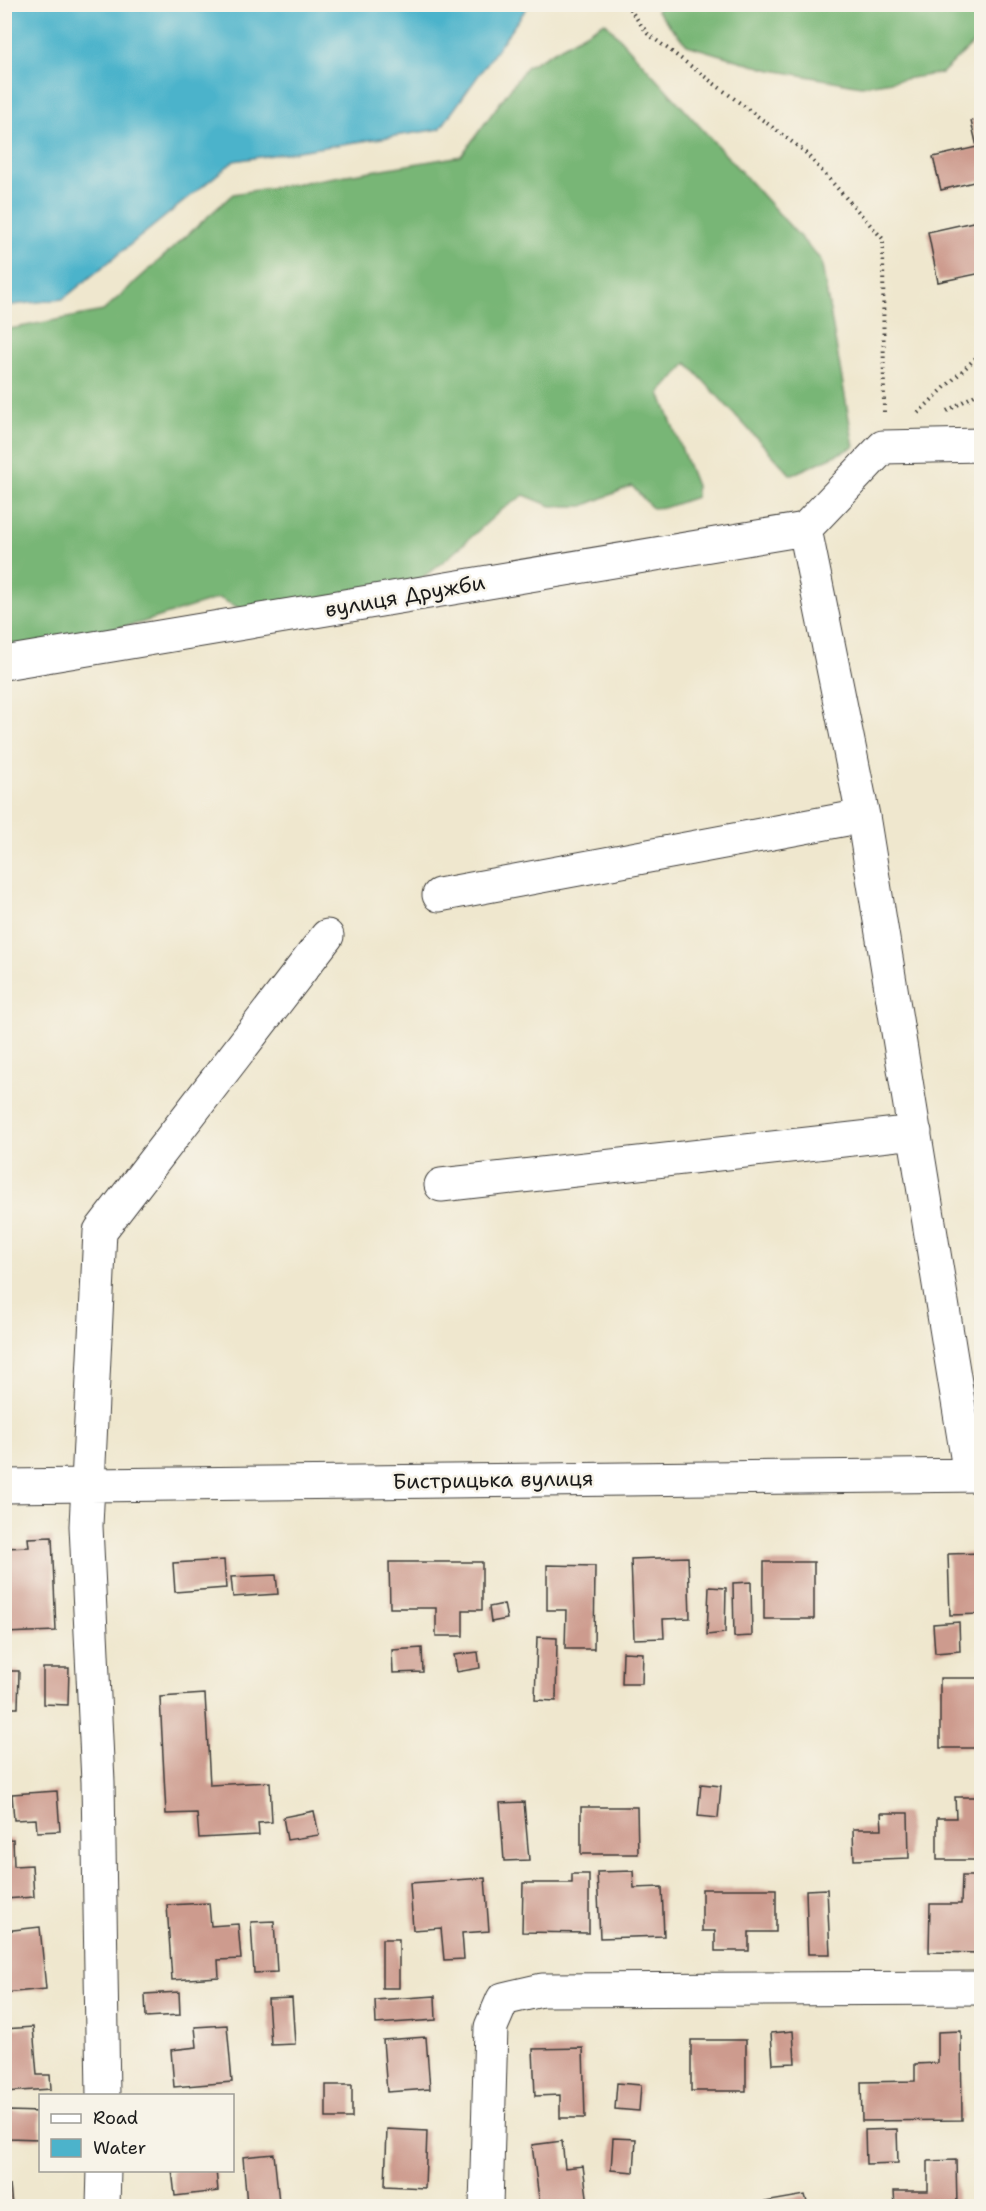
<svg xmlns="http://www.w3.org/2000/svg" width="986" height="2211" font-family="'Shantell Sans',sans-serif">
<rect width="100%" height="100%" fill="#f7f3e8"/>
<filter id="ink" filterUnits="userSpaceOnUse"><feTurbulence type="fractalNoise" baseFrequency=".0167" numOctaves="2"/><feDisplacementMap in="SourceGraphic" scale="12" xChannelSelector="R" yChannelSelector="G"/><feConvolveMatrix kernelMatrix="1 2 1 2 8 2 1 2 1" color-interpolation-filters="sRGB"/></filter>
<filter id="wash" filterUnits="userSpaceOnUse"><feTurbulence type="fractalNoise" baseFrequency=".008" numOctaves="4" result="noise"/><feDisplacementMap in="SourceGraphic" scale="24" xChannelSelector="R" yChannelSelector="G"/><feGaussianBlur stdDeviation="1.35" result="paint"/><feColorMatrix in="noise" values="0 0 0 0 0 0 0 0 0 0 0 0 0 0 0 0 0 1.4 0 .05"/><feComposite in="paint" operator="in"/></filter>
<g filter="url(#wash)">
<rect width="100%" height="100%" fill="#efe7ce"/>
<path fill="#78b676" stroke="#4a6949" stroke-width="1.5" d="M 661,4 L 981,5 L 981,36 L 942,73 L 861,86 L 767,69 L 687,45 L 657,11 Z
M 605,22 L 821,260 L 854,447 L 791,475 L 687,363 L 660,393 L 696,486 L 696,497 L 667,507 L 652,508 L 632,486 L 583,506 L 551,506 L 524,495 L 500,511 L 449,557 L 418,581 L 247,612 L 219,598 L 140,623 L 55,642 L 5,649 L 4,330 L 103,311 L 233,194 L 461,156 L 526,67 Z"/>
<path fill="#4cb3cb" stroke="#346874" stroke-width="1.5" d="M 4,5 L 5,4 L 529,5 L 440,129 L 234,161 L 63,299 L 5,306 Z"/>
<g id="blocks">
<path fill="#cd9b8e" d="M 982,119 L 982,180 L 941,190 L 933,157 L 977,147 L 971,121 Z
M 982,220 L 982,273 L 938,282 L 928,232 Z
M 52,1537 L 56,1631 L 4,1633 L 4,1548 L 29,1547 L 28,1538 Z
M 982,1553 L 982,1614 L 950,1615 L 948,1554 Z
M 688,1557 L 690,1618 L 663,1619 L 664,1638 L 634,1639 L 631,1559 Z
M 224,1560 L 226,1588 L 175,1592 L 173,1563 Z
M 389,1562 L 482,1562 L 482,1610 L 463,1610 L 463,1636 L 436,1636 L 436,1608 L 390,1608 Z
M 764,1562 L 814,1562 L 814,1619 L 764,1619 Z
M 547,1565 L 595,1566 L 594,1649 L 565,1649 L 566,1610 L 547,1610 Z
M 276,1575 L 278,1594 L 233,1597 L 231,1577 Z
M 751,1582 L 752,1636 L 734,1637 L 733,1583 Z
M 709,1587 L 726,1588 L 725,1633 L 707,1635 Z
M 504,1604 L 507,1619 L 491,1622 L 489,1607 Z
M 959,1622 L 960,1651 L 935,1653 L 933,1624 Z
M 537,1637 L 557,1638 L 556,1701 L 535,1700 Z
M 422,1648 L 423,1672 L 393,1673 L 392,1650 Z
M 478,1652 L 480,1668 L 457,1672 L 454,1655 Z
M 623,1652 L 643,1653 L 642,1684 L 622,1684 Z
M 43,1668 L 69,1668 L 68,1705 L 43,1704 Z
M 4,1671 L 19,1671 L 18,1708 L 4,1708 Z
M 940,1678 L 982,1678 L 982,1748 L 940,1748 Z
M 205,1694 L 210,1785 L 270,1782 L 272,1822 L 258,1823 L 259,1835 L 199,1838 L 197,1813 L 166,1814 L 160,1697 Z
M 701,1784 L 721,1786 L 718,1818 L 698,1816 Z
M 57,1791 L 60,1831 L 37,1832 L 36,1819 L 14,1820 L 12,1794 Z
M 955,1797 L 982,1797 L 982,1860 L 937,1860 L 937,1818 L 956,1818 Z
M 524,1802 L 529,1860 L 504,1861 L 500,1803 Z
M 581,1807 L 637,1807 L 638,1854 L 581,1854 Z
M 314,1811 L 319,1835 L 287,1840 L 283,1817 Z
M 881,1813 L 908,1813 L 909,1858 L 854,1860 L 853,1829 L 882,1829 Z
M 13,1839 L 14,1866 L 32,1865 L 34,1897 L 4,1899 L 4,1840 Z
M 633,1871 L 634,1888 L 662,1887 L 664,1936 L 600,1938 L 597,1872 Z
M 572,1874 L 589,1874 L 589,1933 L 522,1932 L 523,1883 L 572,1883 Z
M 962,1876 L 982,1876 L 982,1953 L 929,1952 L 930,1904 L 961,1904 Z
M 485,1878 L 489,1931 L 462,1933 L 464,1959 L 444,1960 L 441,1928 L 413,1930 L 410,1883 Z
M 702,1889 L 776,1889 L 776,1932 L 749,1932 L 749,1951 L 715,1951 L 715,1931 L 702,1931 Z
M 827,1889 L 830,1954 L 808,1954 L 806,1890 Z
M 209,1903 L 211,1926 L 238,1924 L 241,1959 L 218,1960 L 219,1977 L 172,1980 L 167,1905 Z
M 274,1921 L 277,1972 L 254,1973 L 251,1922 Z
M 40,1927 L 46,1989 L 4,1993 L 4,1931 Z
M 382,1939 L 399,1939 L 399,1988 L 382,1988 Z
M 179,1992 L 180,2015 L 146,2017 L 145,1994 Z
M 435,1996 L 436,2020 L 376,2024 L 375,2000 Z
M 292,1998 L 295,2044 L 271,2045 L 268,1999 Z
M 227,2025 L 232,2082 L 174,2087 L 171,2050 L 197,2047 L 195,2027 Z
M 33,2027 L 37,2075 L 50,2075 L 51,2089 L 4,2092 L 4,2029 Z
M 793,2031 L 795,2063 L 773,2064 L 771,2033 Z
M 961,2031 L 962,2120 L 862,2121 L 861,2082 L 915,2081 L 915,2064 L 938,2063 L 938,2032 Z
M 426,2037 L 430,2089 L 387,2092 L 383,2040 Z
M 691,2040 L 746,2040 L 746,2091 L 691,2091 Z
M 583,2048 L 585,2118 L 560,2118 L 560,2095 L 535,2096 L 533,2049 Z
M 617,2083 L 641,2085 L 639,2111 L 615,2109 Z
M 326,2085 L 352,2085 L 352,2118 L 326,2118 Z
M 8,2111 L 40,2112 L 40,2139 L 8,2138 Z
M 387,2129 L 427,2131 L 425,2188 L 385,2186 Z
M 897,2129 L 898,2163 L 866,2164 L 865,2130 Z
M 613,2138 L 636,2139 L 634,2172 L 611,2170 Z
M 562,2141 L 565,2168 L 583,2166 L 588,2204 L 540,2206 L 532,2145 Z
M 274,2154 L 279,2202 L 247,2205 L 243,2157 Z
M 956,2160 L 957,2206 L 895,2206 L 894,2191 L 928,2191 L 928,2161 Z
M 172,2170 L 216,2170 L 218,2191 L 175,2196 Z
M 4,2185 L 10,2185 L 12,2206 L 4,2206 Z
M 805,2195 L 808,2206 L 760,2206 L 759,2203 Z"/>
</g>
</g>
<g filter="url(#ink)">
<use href="#blocks" fill-opacity="0" stroke="#3c3a37" stroke-width="1.5"/>
<g fill="none" stroke-linecap="round" stroke-linejoin="round">
<g stroke="#3c3a37" stroke-width="35">
<path id="minor" d="M 805,529 L 863,816 L 970,1475
M 805,529 L 883,447 L 982,445
M 4,663 L 805,529
M 439,895 L 863,816
M 441,1185 L 915,1132
M 4,1486 L 982,1475
M 103,2096 L 98,1782 L 86,1526 L 100,1231 L 327,936
M 103,2206 L 104,2170
M 486,2206 L 491,2027 L 503,1999 L 542,1990 L 982,1988"/>
</g>
<path stroke="#3c3a37" stroke-width="4" stroke-dasharray="1.5 4.5" stroke-linecap="butt" d="M 626,4 L 648,34 L 804,151 L 883,239 L 884,416
M 947,411 L 982,391
M 918,413 L 982,352"/>
<use href="#minor" stroke="#fff" stroke-width="33"/>
</g>
</g>
<g text-anchor="middle" dominant-baseline="central" stroke-width="5" stroke-linejoin="round" paint-order="stroke">
<g font-size="21" fill="#1c1c1c" stroke="#f7f3e8">
<text transform="translate(405 596) rotate(-10)">вулиця Дружби</text>
<text transform="translate(493 1480) rotate(-1)">Бистрицька вулиця</text>
</g>
</g>
<rect width="986" height="2211" fill="none" stroke="#f7f3e8" stroke-width="24"/>
<rect x="39" y="2094" width="195" height="78" fill="#f7f3e8" stroke="#9f9d96" stroke-width="1.5"/>
<rect x="51" y="2114" width="30" height="9" fill="#ffffff" stroke="#9f9d96" stroke-width="1.5"/>
<text x="93" y="2124" font-size="18" fill="#1c1c1c">Road</text>
<rect x="51" y="2139" width="30" height="18" fill="#4cb3cb" stroke="#9f9d96" stroke-width="1.5"/>
<text x="93" y="2154" font-size="18" fill="#1c1c1c">Water</text>
</svg>
